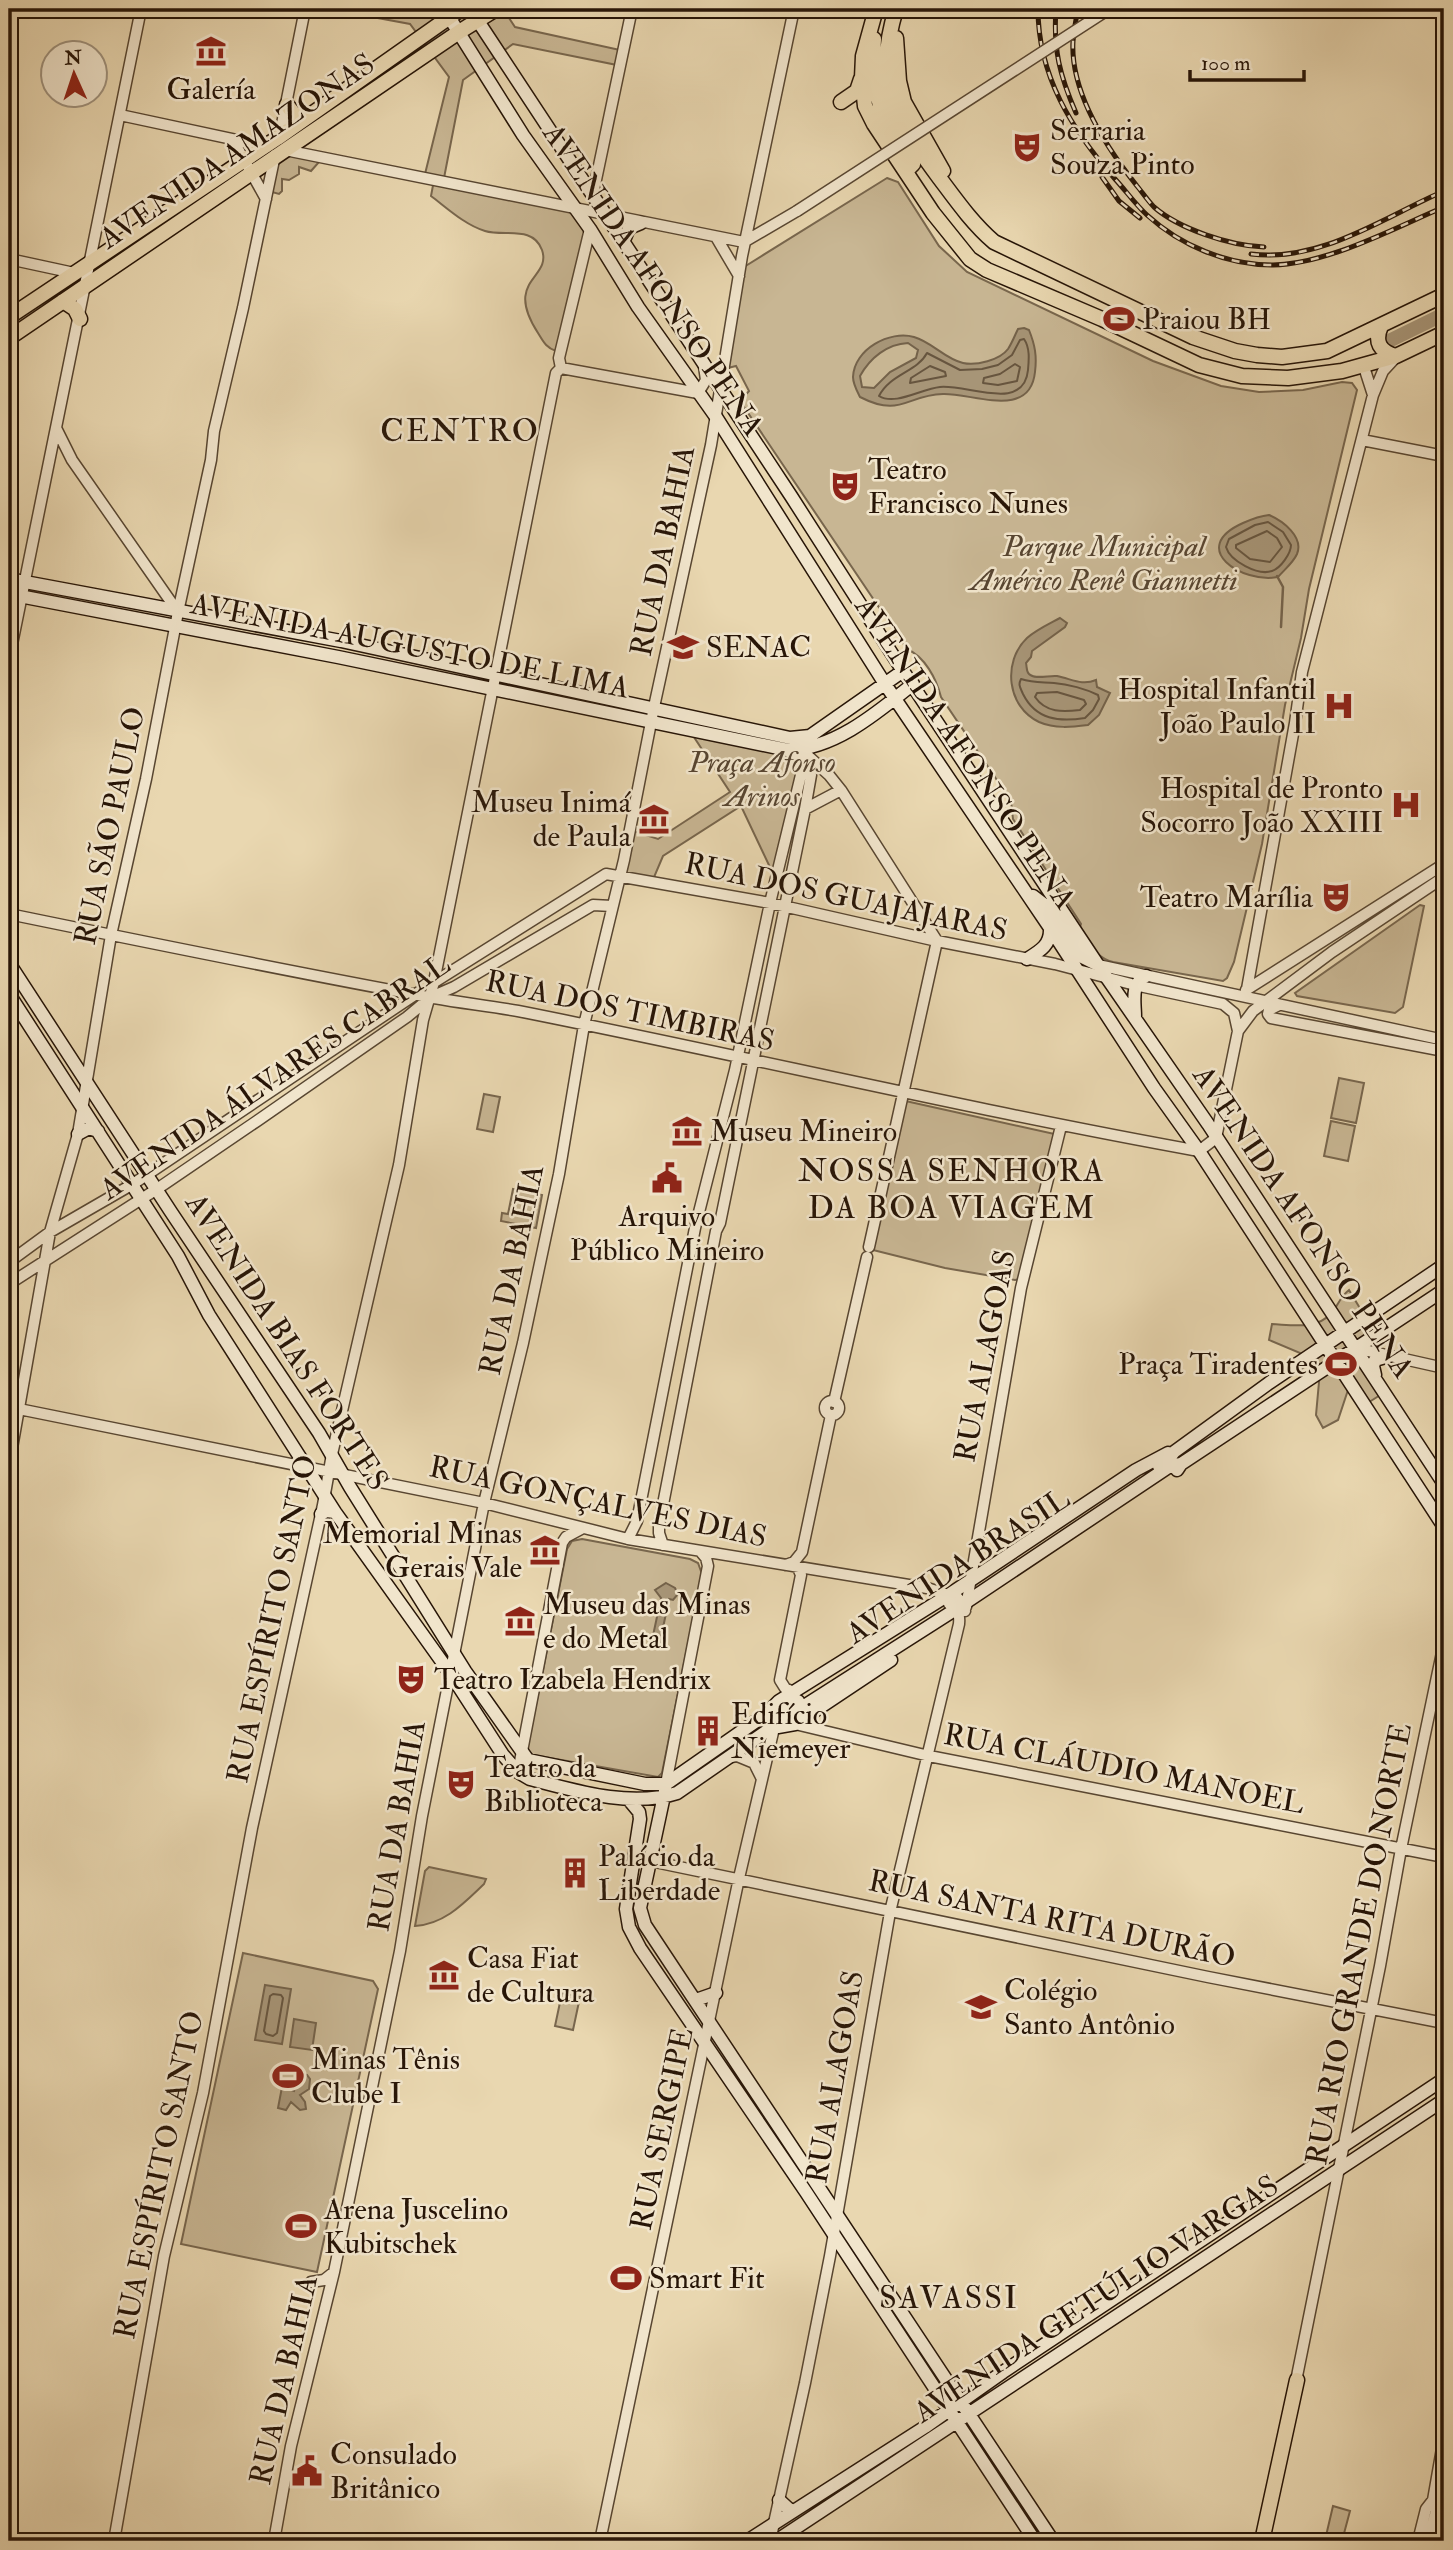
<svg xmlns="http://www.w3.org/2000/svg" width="1453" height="2550" font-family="'IM FELL Double Pica',serif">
<rect width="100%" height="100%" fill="#e9d7b0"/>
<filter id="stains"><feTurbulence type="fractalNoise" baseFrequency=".00286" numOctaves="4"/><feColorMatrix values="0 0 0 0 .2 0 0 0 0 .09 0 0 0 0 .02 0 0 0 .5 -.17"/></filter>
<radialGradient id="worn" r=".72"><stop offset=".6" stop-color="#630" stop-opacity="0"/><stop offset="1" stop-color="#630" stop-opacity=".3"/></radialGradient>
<path fill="#c8b693" stroke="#78664d" stroke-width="2" d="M 329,9 L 403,9 L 416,11 L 420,9 L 503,9 L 515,27 L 620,50 L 617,65 L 513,44 L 463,80 L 444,178 L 425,174 L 449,77 L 410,24 Z
M 285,150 L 318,158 L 319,162 L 311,171 L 299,167 L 299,174 L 289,180 L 282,179 L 282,191 L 279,194 L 272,192 L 274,157 Z
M 887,178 L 898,182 L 939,246 L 967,272 L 1153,361 L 1221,386 L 1259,392 L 1303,390 L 1342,382 L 1352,383 L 1357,390 L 1309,589 L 1301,638 L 1285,705 L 1262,844 L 1234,962 L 1227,978 L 1223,981 L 1113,962 C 1096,958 1089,943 1079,930 L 1081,924 L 1013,819 L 1011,801 L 941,697 C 936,678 925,657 907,649 L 740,401 L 749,391 L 736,366 L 728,368 L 744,267 Z
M 434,180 L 574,209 L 587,226 L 556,351 C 546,348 543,341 538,333 C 503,279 552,279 542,250 C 533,225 504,237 485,231 C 465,225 447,208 431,196 Z
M 688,728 L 788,750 L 801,764 L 776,880 L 741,806 L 663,856 L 652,882 L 620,877 L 630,830 L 658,839 L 730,792 Z
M 1420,905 L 1424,906 L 1403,1007 L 1395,1013 L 1297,996 L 1295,993 Z
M 1339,1078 L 1364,1083 L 1356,1123 L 1331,1118 Z
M 484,1094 L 500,1097 L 493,1132 L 477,1129 Z
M 901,1100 L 1059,1135 L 1026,1278 L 1015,1280 L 945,1268 L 873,1250 Z
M 1331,1121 L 1355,1126 L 1348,1161 L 1324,1156 Z
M 513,1189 L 542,1195 L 536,1228 L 501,1221 L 502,1213 L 508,1214 Z
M 1349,1290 L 1376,1335 L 1356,1348 L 1385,1392 L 1366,1404 L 1350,1384 L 1338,1420 L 1323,1428 L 1316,1415 L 1320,1371 L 1312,1358 L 1269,1340 L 1272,1324 C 1293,1325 1316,1330 1332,1313 C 1338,1305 1340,1297 1349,1290 Z
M 582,1539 L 690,1559 L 698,1563 L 702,1574 L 662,1773 L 658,1777 L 533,1755 L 527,1750 L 567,1549 L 572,1541 Z
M 429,1867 L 486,1879 L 484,1884 C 464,1903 445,1924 415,1926 L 425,1871 Z
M 243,1953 L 373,1981 L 378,1989 L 317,2272 L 181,2244 Z
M 562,1993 L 580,1997 L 573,2030 L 555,2026 Z
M 1333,2506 L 1350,2511 L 1342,2541 L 1325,2540 Z"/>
<path fill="#a79577" stroke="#74624a" stroke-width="2" fill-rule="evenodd" d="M 1024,328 L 1029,330 C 1035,345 1037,356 1035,372 C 1030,420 973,393 943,394 C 906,395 901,418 860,397 C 857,391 853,384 853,377 C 854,349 890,330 914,337 C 932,342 945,359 963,363 C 976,366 1000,360 1008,349 C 1012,343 1015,335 1018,329 ZM 908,343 L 918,350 L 916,358 L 890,372 L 874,388 L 862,387 L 860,376 C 870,358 887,344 908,343 Z
M 1269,515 C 1283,521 1304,537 1297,554 C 1293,563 1284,570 1278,577 C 1242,584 1187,548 1243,523 C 1252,519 1260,516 1269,515 Z
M 1060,618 L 1067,623 L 1065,627 L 1032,651 L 1031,657 L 1026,663 C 1027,667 1026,671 1029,674 C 1035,680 1049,675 1057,676 C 1072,679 1082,686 1096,680 L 1097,687 L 1110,693 L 1099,715 L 1088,725 C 1072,727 1055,729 1039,722 C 1007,707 1002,662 1027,638 C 1036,630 1049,624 1060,618 Z
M 666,1583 L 675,1588 L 678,1594 L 673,1600 L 669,1599 L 659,1647 L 651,1645 L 661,1598 L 655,1590 Z
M 265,1985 L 291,1989 L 282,2044 L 255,2040 Z
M 294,2019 L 316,2023 L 312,2050 L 290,2047 Z
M 302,2074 L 307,2075 L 310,2079 L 309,2089 L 300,2095 L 305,2102 L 306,2109 L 300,2110 L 291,2102 L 286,2110 L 278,2108 L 282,2087 L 294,2091 L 298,2077 Z"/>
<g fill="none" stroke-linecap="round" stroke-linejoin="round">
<path stroke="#67553f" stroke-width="2" d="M 1024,339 C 1030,348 1029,359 1028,370 C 1024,413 967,384 940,387 C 921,389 895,406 879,396 C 890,374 917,372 927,353 L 960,370 L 982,369 L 998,365 L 1012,355 L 1020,340 Z
M 1015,364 L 1020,367 L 1017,381 L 998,385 L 983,383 L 984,378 L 1000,374 Z
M 930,366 L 945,372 L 946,376 L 910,383 L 911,378 Z
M 1268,522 L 1283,532 L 1291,545 C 1291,553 1281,568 1272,571 C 1258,576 1230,561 1226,547 L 1229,539 L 1255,525 Z
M 1267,531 L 1277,538 L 1282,547 L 1270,562 L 1250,559 L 1236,548 L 1236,545 Z
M 1021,679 C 1033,683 1042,682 1054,683 C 1068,684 1086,689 1098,695 L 1099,699 L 1093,710 L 1085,718 C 1059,722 1036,720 1023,694 C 1020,687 1018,685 1021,679 Z
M 1057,692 L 1084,700 L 1086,704 L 1080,710 C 1063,712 1046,713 1035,697 L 1037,693 Z
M 273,1994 L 281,1995 L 283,1998 L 277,2033 L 273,2036 L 266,2034 L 264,2031 L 270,1996 Z"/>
<path stroke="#74624a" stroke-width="2.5" d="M 1277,576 L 1283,587 L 1281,627"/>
<path stroke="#a79577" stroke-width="14" d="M 1391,340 L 1444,314"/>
<g stroke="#584631" stroke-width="13">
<path id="tertiary" d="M 120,115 L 265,146
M 279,139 L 305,9
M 233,140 L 266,199
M 285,150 L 744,242
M 593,194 L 632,9
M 716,237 L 739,276
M 744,242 L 797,211
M 9,259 L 74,273
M 1364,367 L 1373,395
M 561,368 L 698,393 L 706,380 L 704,366
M 56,428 L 72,460 L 178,612
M 1362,440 L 1444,456
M 9,659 L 141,9
M 807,755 L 829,775 L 841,790 L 937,941 L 869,1247
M 805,809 L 841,790
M 9,914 C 150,943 292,972 434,998 C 462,1003 490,1006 518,1011 C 745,1056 971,1110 1199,1151 L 1216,1138 L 1238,1031 L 1253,1011 L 1332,952 L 1444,877
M 1098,965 L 1444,1040
M 433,983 L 606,874 L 770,903 L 937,941 L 1055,964 L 1135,985 L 1223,1004 L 1234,1013 L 1238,1031
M 1247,989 L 1295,723 L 1302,672 L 1373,395 L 1383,371 L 1395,358
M 1246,990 L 1444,864
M 1279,1005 L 1269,1010 L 1268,1014 L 1271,1018 L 1444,1051
M 9,1262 L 50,1232 L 133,1184 L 419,992
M 9,1284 L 157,1189 L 257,1121 L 407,1017 L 431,997 L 454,987 L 593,905 L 612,906
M 1355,1348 L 1444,1368
M825 1408a7 7 0 1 1 14 0a7 7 0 1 1-14 0Z
M 834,1402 L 867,1257
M 9,1407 L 484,1503 L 628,1539 L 927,1588 L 958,1598 L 965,1611
M 9,1465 L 50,1232 L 78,1134 L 111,935 L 146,779 L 178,612 L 211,460 L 214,431 L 243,308 L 275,155
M 628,1539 L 637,1521 L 695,1228 L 735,1070 L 770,903 L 801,775 L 801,764 L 788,750
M 663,1545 L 659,1533 L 659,1525 L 716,1231 L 720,1223 L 805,809 L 811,775 L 800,749
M 786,1565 L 794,1562 L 802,1552 L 831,1415
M 966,1607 L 1021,1288 L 1061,1126
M 793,1692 L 785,1688 L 780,1680 L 801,1575 L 798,1568
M 795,1724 L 929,1756 L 1444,1857
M 731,1757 L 737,1756 L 754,1763 L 762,1779
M 518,1772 L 562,1543 L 566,1537 L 581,1529
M 666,1784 L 708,1566 L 706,1558 L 701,1552
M 650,1861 L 1208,1977 L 1444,2023
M 311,2282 L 324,2280 L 334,2272
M 1295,2386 L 1380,1966 L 1401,1849 L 1444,1643
M 114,2541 L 164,2256 L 203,2093 L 252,1828 L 323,1505 L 332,1454 L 399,1165 L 423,1020 L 434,982 L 556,373 L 561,368 L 559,358 L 590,229
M 274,2541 L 291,2446 L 334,2272 L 400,1951 L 422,1816 L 484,1503 L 523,1343 L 559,1174 L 584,1025 L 624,860 L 654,707 L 711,445 L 742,256 L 794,9
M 600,2541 L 739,1878 L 774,1728
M 770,2541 L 805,2383 L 830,2256 L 890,1912 L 959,1624 C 960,1613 958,1609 949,1604
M 1418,2541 L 1426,2509 L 1433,2500
M 1428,2541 L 1436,2511 L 1433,2500 L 1444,2437"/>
</g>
<g stroke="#271507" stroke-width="15">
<path id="secondary" d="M 444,9 L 523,135 L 590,229 L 638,307 L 716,417 L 885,684 L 1050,928 L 1154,1088 L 1199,1151 L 1444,1527
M 470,9 L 791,496 L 903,671 L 1098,965 L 1208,1124 L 1444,1484
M 624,240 L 629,228 L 641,223
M 9,579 L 341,641 L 790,738 L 810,736 L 903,671
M 9,594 L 338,657 L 788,750 C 835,749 878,712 913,684
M 1033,896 L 1046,906 L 1080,956 L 1098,965
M 1027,959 C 1040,951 1051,945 1050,928
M 9,963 L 171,1212 L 319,1433 L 350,1487 L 465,1671 L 528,1760 L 645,1784 L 666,1784
M 9,994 L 178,1256 L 209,1315 L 335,1512 L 450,1673 L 503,1755 L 518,1772 L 530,1779 C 576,1791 631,1808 677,1793 L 790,1715 L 953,1611 L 1170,1466 L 1181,1464
M 1135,1017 C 1135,1002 1130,983 1146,976
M 78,1134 L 89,1128 L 98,1131
M 1375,1375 L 1373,1366 L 1375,1360 L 1389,1356
M 1159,1466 L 1166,1462 L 1174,1452 L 1269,1383 L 1444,1265
M 1177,1470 L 1181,1464 L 1444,1290
M 321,1514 L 326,1511 L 335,1512
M 765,1715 L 785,1709 L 798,1701
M 778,1727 L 795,1724 L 891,1660
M 666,1784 L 765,1715 L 779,1701 L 950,1594 L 1136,1470 L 1168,1453
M 665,1791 L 640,1908 L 645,1925 L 1053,2541
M 629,1800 L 639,1812 L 640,1819 L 626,1909 L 629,1927 L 640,1948 L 806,2192 L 1035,2541
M 696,2000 L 716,1993
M 779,2500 L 792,2512
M 747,2541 L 925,2427 L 1003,2372 L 1444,2079
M 776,2541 L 1444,2100"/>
</g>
<g stroke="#271507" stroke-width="17">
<path id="primary" d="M 876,9 L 863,56 L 862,78 L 865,106 L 874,124 L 933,213 L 970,259 L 987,270 L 1102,319 L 1199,365 L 1242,376 L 1288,378 L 1342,371 L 1396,356 L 1444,333
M 896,9 C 873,86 894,116 938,176 C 956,200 972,223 994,242 L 1193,337 L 1235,351 L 1257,355 L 1282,357 L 1327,351 L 1444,295
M 896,38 L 899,81 L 904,102 L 943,171
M 874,39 C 872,70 874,99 889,126 C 896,140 907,151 913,164 L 907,170
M 841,102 L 857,91 L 861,79
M 287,105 L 295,115 L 309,115
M 63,301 L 75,309 L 80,319
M 9,317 L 279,137 L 461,9
M 1381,326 C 1374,342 1380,352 1396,356
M 9,338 L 459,32 L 496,9
M 1262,2541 L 1297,2380"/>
</g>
<use href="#tertiary" stroke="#f1e5cc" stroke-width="10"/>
<use href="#secondary" stroke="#f1e5cc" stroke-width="12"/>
<use href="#primary" stroke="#e9d7b0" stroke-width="14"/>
<g stroke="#271507" stroke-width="5">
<path id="rail" d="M 1038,9 C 1038,76 1072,130 1115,179 C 1126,191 1136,205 1147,215 C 1181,246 1227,265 1273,265 C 1328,264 1394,228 1444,207
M 1056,9 C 1053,50 1060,76 1076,113
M 1078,9 C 1076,19 1074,30 1073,41 C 1070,92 1106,147 1137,186 C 1142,192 1148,201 1154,207 C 1179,229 1231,246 1264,247
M 1102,177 L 1119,201 L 1140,218
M 1251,254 C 1320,263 1384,217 1444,191"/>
</g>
<use href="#rail" stroke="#f1e5cc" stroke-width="2.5" stroke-dasharray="8" stroke-linecap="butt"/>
<g stroke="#584631" stroke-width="13" stroke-linecap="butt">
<path id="tertiary-bridge" d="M 797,211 L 1109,9"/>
</g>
<use href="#tertiary-bridge" stroke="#f1e5cc" stroke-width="10"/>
</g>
<defs>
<g id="museum-bare" transform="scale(2.415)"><path d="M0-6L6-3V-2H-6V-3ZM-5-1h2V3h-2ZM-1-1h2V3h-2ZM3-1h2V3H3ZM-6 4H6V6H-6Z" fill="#8f2418" stroke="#f1e5cc" stroke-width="2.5" paint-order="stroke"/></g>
<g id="theatre-bare" transform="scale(2.415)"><path d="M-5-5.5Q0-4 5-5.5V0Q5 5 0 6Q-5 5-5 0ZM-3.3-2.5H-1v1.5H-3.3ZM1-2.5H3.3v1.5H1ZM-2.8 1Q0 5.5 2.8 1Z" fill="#8f2418" stroke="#f1e5cc" stroke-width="2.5" paint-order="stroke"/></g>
<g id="stadium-bare" transform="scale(2.415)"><path d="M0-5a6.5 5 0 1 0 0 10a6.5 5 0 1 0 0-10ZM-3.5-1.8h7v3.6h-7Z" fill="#8f2418" stroke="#f1e5cc" stroke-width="2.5" paint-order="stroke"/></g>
<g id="university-bare" transform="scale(2.415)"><path d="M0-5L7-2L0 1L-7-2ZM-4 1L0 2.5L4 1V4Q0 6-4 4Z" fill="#8f2418" stroke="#f1e5cc" stroke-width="2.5" paint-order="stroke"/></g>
<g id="hospital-bare" transform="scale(2.415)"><path d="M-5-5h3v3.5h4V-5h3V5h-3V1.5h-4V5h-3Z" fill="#8f2418" stroke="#f1e5cc" stroke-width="2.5" paint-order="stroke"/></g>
<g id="civic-bare" transform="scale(2.415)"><path d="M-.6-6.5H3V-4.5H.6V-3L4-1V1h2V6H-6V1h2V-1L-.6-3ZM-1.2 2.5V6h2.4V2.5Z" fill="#8f2418" stroke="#f1e5cc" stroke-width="2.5" paint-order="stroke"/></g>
<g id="building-bare" transform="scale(2.415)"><path d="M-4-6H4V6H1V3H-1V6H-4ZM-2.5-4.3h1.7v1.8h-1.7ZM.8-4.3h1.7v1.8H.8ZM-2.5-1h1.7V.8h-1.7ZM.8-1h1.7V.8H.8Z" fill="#8f2418" stroke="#f1e5cc" stroke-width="2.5" paint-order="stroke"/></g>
<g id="school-bare" transform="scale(2.415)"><path d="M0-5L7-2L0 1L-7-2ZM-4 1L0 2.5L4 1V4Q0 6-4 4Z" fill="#8f2418" stroke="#f1e5cc" stroke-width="2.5" paint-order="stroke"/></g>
</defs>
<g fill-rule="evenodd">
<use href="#museum-bare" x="211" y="51"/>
<use href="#theatre-bare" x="1027" y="147"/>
<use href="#stadium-bare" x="1119" y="319"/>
<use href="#theatre-bare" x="845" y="486"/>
<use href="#university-bare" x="683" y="647"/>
<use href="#hospital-bare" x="1339" y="706"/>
<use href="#hospital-bare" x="1406" y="805"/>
<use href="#museum-bare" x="654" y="819"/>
<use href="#theatre-bare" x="1336" y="897"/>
<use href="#museum-bare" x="687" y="1131"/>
<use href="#civic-bare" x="667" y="1178"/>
<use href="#stadium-bare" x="1341" y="1364"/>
<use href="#museum-bare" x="545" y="1550"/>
<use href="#museum-bare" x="520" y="1621"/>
<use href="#theatre-bare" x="411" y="1679"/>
<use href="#building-bare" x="708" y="1731"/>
<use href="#theatre-bare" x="461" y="1784"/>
<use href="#building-bare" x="575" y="1873"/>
<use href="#museum-bare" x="444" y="1975"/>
<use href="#school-bare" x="981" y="2007"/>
<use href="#stadium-bare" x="288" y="2076"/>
<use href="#stadium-bare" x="301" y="2226"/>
<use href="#stadium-bare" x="626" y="2278"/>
<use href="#civic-bare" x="307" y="2471"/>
</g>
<g text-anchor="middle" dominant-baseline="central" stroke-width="5" stroke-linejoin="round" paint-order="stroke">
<g font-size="30" fill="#271507" stroke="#f1e5cc" text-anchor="start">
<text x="211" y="89" text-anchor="middle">Galería</text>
<text x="1050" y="130">Serraria<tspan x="1050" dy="34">Souza Pinto</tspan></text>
<text x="1142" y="319">Praiou BH</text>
<text x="868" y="469">Teatro<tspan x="868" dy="34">Francisco Nunes</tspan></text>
<text x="706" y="647">SENAC</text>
<text x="1316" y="689" text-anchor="end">Hospital Infantil<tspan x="1316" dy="34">João Paulo II</tspan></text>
<text x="1383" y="788" text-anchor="end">Hospital de Pronto<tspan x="1383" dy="34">Socorro João XXIII</tspan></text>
<text x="631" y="802" text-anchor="end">Museu Inimá<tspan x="631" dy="34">de Paula</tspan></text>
<text x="1313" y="897" text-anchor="end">Teatro Marília</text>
<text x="710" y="1131">Museu Mineiro</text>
<text x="667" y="1216" text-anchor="middle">Arquivo<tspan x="667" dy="34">Público Mineiro</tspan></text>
<text x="1318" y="1364" text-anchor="end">Praça Tiradentes</text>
<text x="522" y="1533" text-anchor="end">Memorial Minas<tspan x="522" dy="34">Gerais Vale</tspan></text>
<text x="543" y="1604">Museu das Minas<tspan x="543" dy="34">e do Metal</tspan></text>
<text x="434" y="1679">Teatro Izabela Hendrix</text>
<text x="731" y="1714">Edifício<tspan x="731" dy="34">Niemeyer</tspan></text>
<text x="484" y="1767">Teatro da<tspan x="484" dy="34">Biblioteca</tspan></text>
<text x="598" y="1856">Palácio da<tspan x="598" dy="34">Liberdade</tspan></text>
<text x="467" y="1958">Casa Fiat<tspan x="467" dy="34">de Cultura</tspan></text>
<text x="1004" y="1990">Colégio<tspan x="1004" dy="34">Santo Antônio</tspan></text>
<text x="311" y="2059">Minas Tênis<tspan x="311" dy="34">Clube I</tspan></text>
<text x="324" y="2209">Arena Juscelino<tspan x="324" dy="34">Kubitschek</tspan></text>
<text x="649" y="2278">Smart Fit</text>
<text x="330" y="2454">Consulado<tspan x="330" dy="34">Britânico</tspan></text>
</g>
<g font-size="30" fill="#271507" stroke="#f1e5cc">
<text transform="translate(237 151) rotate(-34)">AVENIDA AMAZONAS</text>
<text transform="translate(653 280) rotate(56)">AVENIDA AFONSO PENA</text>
<text transform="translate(663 551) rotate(-78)">RUA DA BAHIA</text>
<text transform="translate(410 646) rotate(11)">AVENIDA AUGUSTO DE LIMA</text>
<text transform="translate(965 753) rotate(56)">AVENIDA AFONSO PENA</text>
<text transform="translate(110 826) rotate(-78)">RUA SÃO PAULO</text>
<text transform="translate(846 897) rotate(12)">RUA DOS GUAJAJARAS</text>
<text transform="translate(630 1011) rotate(12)">RUA DOS TIMBIRAS</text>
<text transform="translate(275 1077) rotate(-34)">AVENIDA ÁLVARES CABRAL</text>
<text transform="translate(1303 1222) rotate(56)">AVENIDA AFONSO PENA</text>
<text transform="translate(512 1270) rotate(-78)">RUA DA BAHIA</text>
<text transform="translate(287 1342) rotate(57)">AVENIDA BIAS FORTES</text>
<text transform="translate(985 1356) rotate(-79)">RUA ALAGOAS</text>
<text transform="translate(598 1502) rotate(12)">RUA GONÇALVES DIAS</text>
<text transform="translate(958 1566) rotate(-33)">AVENIDA BRASIL</text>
<text transform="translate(272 1619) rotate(-78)">RUA ESPÍRITO SANTO</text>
<text transform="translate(1124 1769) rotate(11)">RUA CLÁUDIO MANOEL</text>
<text transform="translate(397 1826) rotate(-80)">RUA DA BAHIA</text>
<text transform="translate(1052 1919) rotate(12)">RUA SANTA RITA DURÃO</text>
<text transform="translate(1359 1944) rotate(-79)">RUA RIO GRANDE DO NORTE</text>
<text transform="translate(835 2077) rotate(-80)">RUA ALAGOAS</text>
<text transform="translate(662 2129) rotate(-78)">RUA SERGIPE</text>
<text transform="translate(159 2175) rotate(-78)">RUA ESPÍRITO SANTO</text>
<text transform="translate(1096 2299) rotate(-33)">AVENIDA GETÚLIO VARGAS</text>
<text transform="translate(284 2380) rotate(-77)">RUA DA BAHIA</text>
</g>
<g font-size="30" font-style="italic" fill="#574531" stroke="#f1e5cc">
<text x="1104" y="546">Parque Municipal<tspan x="1104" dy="34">Américo Renê Giannetti</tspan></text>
<text x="762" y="762">Praça Afonso<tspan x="762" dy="34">Arinos</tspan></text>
</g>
<g font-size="32" letter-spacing="2" fill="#271507" stroke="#f1e5cc">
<text x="460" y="431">CENTRO</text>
<text x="952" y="1171">NOSSA SENHORA<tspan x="952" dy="37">DA BOA VIAGEM</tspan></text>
<text x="949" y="2298">SAVASSI</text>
</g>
</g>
<rect width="1453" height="2550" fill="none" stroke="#e9d7b0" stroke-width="35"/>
<rect x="10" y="10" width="1432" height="2529" fill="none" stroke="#271507" stroke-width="3.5"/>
<rect x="18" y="18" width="1418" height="2515" fill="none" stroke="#271507" stroke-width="2"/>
<g transform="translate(74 74) rotate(357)"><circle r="33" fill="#f1e5cc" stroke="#a0927d" stroke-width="2"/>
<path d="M0-5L12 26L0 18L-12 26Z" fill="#8f2418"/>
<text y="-10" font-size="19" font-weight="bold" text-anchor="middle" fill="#271507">N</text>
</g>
<path d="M1190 70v10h114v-10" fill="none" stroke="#271507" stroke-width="3.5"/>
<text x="1201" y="70" font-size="21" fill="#271507" stroke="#f1e5cc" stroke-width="5" paint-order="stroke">100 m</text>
<rect width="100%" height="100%" filter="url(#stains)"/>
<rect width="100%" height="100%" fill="url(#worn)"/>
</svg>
